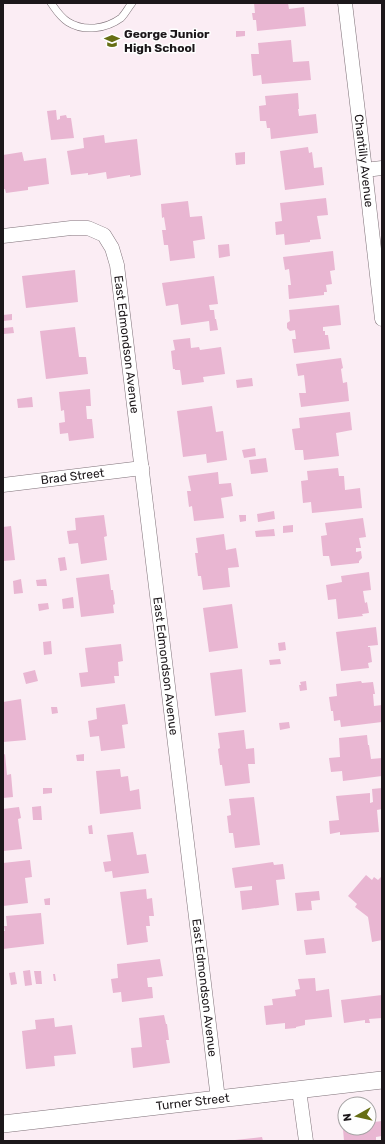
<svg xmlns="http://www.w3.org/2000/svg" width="385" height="1144" font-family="Rubik,sans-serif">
<rect width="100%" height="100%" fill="#fbedf4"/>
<path fill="#e9b6d2" d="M 254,3 L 288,3 L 289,9 L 304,7 L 306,26 L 257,31 L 256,20 L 253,20 L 252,13 L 255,13 Z
M 236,31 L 245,31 L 245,36 L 236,37 Z
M 291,40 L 293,62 L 309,61 L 311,80 L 262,84 L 261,75 L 253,76 L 251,54 L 259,54 L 258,43 Z
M 298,93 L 299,109 L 298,109 L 299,116 L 316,114 L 318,133 L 271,139 L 270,128 L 267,128 L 266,121 L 260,121 L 259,106 L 266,105 L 265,96 Z
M 56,110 L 57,120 L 60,119 L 60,116 L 66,115 L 67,118 L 71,118 L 74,138 L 51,140 L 47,111 Z
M 104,135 L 105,143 L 137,139 L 141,175 L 130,177 L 130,175 L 107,179 L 106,172 L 88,175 L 88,173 L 71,175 L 67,151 L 84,148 L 83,138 Z
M 308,147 L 309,153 L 312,152 L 314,168 L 322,167 L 324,185 L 285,190 L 280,151 Z
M 22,152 L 24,161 L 46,158 L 49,184 L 28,187 L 28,190 L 6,193 L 5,189 L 3,189 L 3,155 Z
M 245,152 L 245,164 L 236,165 L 235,153 Z
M 326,198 L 328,215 L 317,216 L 321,239 L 310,240 L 310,242 L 285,245 L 284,234 L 276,235 L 275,222 L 282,221 L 280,203 Z
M 188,201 L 190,217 L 202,216 L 205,239 L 193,241 L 195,258 L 170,261 L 168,245 L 164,245 L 162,230 L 166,230 L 164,217 L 162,218 L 161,204 Z
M 229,244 L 230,256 L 219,258 L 218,245 Z
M 333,251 L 335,270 L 330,271 L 332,284 L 326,285 L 327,292 L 324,292 L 324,295 L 289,299 L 288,285 L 291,285 L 289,269 L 285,270 L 283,257 Z
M 75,270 L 78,302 L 26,308 L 22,276 Z
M 214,276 L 218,304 L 209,305 L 210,310 L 214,310 L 215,319 L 216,319 L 218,330 L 210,331 L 209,321 L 181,325 L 178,304 L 166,306 L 162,283 Z
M 339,305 L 341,325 L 323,327 L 323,331 L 325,331 L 325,335 L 328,335 L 330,349 L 294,353 L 292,339 L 296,339 L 295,330 L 290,331 L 287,328 L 287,323 L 290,321 L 289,310 Z
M 12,314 L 12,320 L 3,321 L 3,315 Z
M 13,327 L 14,333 L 4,334 L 4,328 Z
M 75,327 L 79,357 L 86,357 L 88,374 L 46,379 L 40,331 Z
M 190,338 L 191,348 L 199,347 L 200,350 L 221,347 L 225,374 L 203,377 L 204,382 L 182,385 L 180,370 L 175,370 L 175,369 L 173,369 L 171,351 L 175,350 L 173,340 Z
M 341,358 L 343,368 L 341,369 L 343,383 L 347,382 L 349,401 L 301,407 L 299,393 L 306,393 L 304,375 L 298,376 L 296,364 Z
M 252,378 L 253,386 L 237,388 L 236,380 Z
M 90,389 L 91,406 L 86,406 L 87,419 L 92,419 L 94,438 L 69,441 L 68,433 L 60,434 L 59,423 L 65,422 L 64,410 L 61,411 L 59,392 Z
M 32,397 L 33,407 L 18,408 L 17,399 Z
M 212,406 L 216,432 L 223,431 L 227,460 L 207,463 L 206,454 L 183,457 L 177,411 Z
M 350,412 L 352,430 L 336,433 L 339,456 L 304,460 L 303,450 L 295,450 L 292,429 L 300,428 L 299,418 Z
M 255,448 L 256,456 L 244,458 L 242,450 Z
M 266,458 L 268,472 L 251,474 L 249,460 Z
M 338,468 L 339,476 L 344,476 L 345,490 L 360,488 L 362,508 L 312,513 L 311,502 L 303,503 L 301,481 L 308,480 L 307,471 Z
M 218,472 L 219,484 L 231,483 L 233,496 L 221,498 L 224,518 L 194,521 L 192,506 L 189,507 L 187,491 L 191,491 L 188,476 Z
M 274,511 L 275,519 L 258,522 L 257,514 Z
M 104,515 L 107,536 L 104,537 L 107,560 L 81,564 L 78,543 L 69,544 L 67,531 L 76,530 L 75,518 Z
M 239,515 L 246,515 L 246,521 L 240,522 Z
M 363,518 L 366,537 L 359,538 L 361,548 L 356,548 L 356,552 L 361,551 L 362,558 L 359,561 L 359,563 L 331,566 L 329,556 L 323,556 L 321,536 L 327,535 L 325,523 Z
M 293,525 L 293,532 L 283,533 L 283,526 Z
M 11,526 L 15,560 L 3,561 L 3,527 Z
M 274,529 L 275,536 L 256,537 L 255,531 Z
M 224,534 L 226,550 L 236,548 L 239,567 L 228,568 L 230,587 L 203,590 L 201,576 L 198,576 L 195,553 L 198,553 L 196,538 Z
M 65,557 L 67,570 L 60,571 L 58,558 Z
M 369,572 L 371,590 L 363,591 L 365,603 L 367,602 L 369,613 L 362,614 L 363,616 L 338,619 L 336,599 L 328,600 L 326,585 L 342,582 L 341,576 Z
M 109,574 L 111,590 L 113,590 L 115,604 L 113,605 L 114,613 L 81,617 L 76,578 Z
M 21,579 L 23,593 L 14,594 L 13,581 Z
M 46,579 L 47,586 L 37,586 L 36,580 Z
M 73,597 L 74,608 L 63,609 L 62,599 Z
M 48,603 L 49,609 L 39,611 L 38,604 Z
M 232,604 L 238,648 L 209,652 L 203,608 Z
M 376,627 L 378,645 L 368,646 L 368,647 L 370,647 L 372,662 L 368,663 L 369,668 L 341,671 L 336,632 Z
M 51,641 L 52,654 L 44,655 L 43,642 Z
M 285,642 L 286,650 L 279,651 L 278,643 Z
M 121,644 L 123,661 L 118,662 L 119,676 L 114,676 L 115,683 L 81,687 L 79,673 L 88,672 L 85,648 Z
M 280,659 L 281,664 L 270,665 L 269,660 Z
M 242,669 L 246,712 L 215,716 L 210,673 Z
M 35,670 L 38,681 L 26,684 L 23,673 Z
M 306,681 L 307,690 L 300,691 L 299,685 L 301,685 L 300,682 Z
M 361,681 L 362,683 L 373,682 L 375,694 L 373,694 L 374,706 L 382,705 L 382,722 L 341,727 L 340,720 L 334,721 L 333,711 L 331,711 L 329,697 L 337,696 L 336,684 Z
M 21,699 L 26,740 L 3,742 L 3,702 Z
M 125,704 L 128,724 L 122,725 L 125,748 L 101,751 L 99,736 L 90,737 L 88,721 L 97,719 L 96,708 Z
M 51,707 L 57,707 L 58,713 L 52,714 Z
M 289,722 L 290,728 L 280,730 L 279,723 Z
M 244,730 L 246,749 L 254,748 L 255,764 L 248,764 L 250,783 L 225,786 L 222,765 L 220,765 L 218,749 L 220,748 L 218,733 Z
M 367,735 L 368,745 L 369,745 L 371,759 L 382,758 L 382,776 L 343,781 L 342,771 L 331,772 L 329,758 L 340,757 L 339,738 Z
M 5,754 L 7,775 L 11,774 L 13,797 L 3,798 L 3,755 Z
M 84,754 L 84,761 L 77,761 L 76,755 Z
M 120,769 L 121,777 L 128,776 L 130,791 L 139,789 L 141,809 L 100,814 L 96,771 Z
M 43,788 L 52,788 L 52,793 L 43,794 Z
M 382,788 L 382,809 L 377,810 L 379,832 L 340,835 L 340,832 L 330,834 L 329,821 L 339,820 L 336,796 L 370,793 L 370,803 L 373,802 L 372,789 Z
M 254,797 L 260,845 L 235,848 L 233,833 L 229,833 L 227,816 L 231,815 L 229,799 Z
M 41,806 L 42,820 L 33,820 L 32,807 Z
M 19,807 L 21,818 L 18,819 L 22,849 L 3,851 L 3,809 Z
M 92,825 L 93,834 L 89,834 L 88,826 Z
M 133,832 L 137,855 L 146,854 L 149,873 L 113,878 L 112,871 L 105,872 L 103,862 L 111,861 L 107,835 Z
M 30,860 L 32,877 L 25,878 L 28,903 L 3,906 L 3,863 Z
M 273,862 L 274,865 L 283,864 L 285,879 L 276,880 L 279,905 L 242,910 L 240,891 L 252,890 L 252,886 L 235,888 L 232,868 Z
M 366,875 L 372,880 L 374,877 L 378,880 L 382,876 L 382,940 L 372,942 L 368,917 L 355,907 L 357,904 L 348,896 Z
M 146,889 L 147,899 L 152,898 L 154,916 L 149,916 L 150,926 L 146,926 L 148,942 L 127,945 L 120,892 Z
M 319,891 L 320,900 L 311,901 L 312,910 L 297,911 L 295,893 Z
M 50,898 L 50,905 L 45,905 L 44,899 Z
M 41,913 L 44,944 L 3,949 L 3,931 L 5,931 L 4,926 L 7,926 L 6,916 Z
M 324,938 L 326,953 L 306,955 L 304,940 Z
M 160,959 L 163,976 L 147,978 L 148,987 L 152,987 L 153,998 L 122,1002 L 121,992 L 113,993 L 111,979 L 118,978 L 117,964 Z
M 30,970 L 32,985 L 25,986 L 23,971 Z
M 34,971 L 41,971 L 42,984 L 36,984 Z
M 15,972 L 17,984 L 11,985 L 9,973 Z
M 53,974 L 55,974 L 56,981 L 54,981 Z
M 315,978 L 316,991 L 329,989 L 332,1017 L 305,1020 L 305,1025 L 296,1027 L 296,1028 L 285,1029 L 285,1023 L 266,1025 L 264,1006 L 273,1005 L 272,999 L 296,996 L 295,990 L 300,989 L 298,979 Z
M 382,995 L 382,1018 L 369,1019 L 370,1023 L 365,1023 L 365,1020 L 344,1023 L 341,1000 Z
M 164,1015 L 166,1024 L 167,1024 L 169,1040 L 166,1040 L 170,1063 L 133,1068 L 131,1048 L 142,1047 L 139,1018 Z
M 54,1018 L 55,1027 L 72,1025 L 76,1054 L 54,1056 L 55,1066 L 26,1069 L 22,1031 L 36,1029 L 35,1020 Z
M 372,1109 L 374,1122 L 382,1121 L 382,1136 L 376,1137 L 376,1141 L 344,1141 L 343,1129 L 369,1128 L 369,1110 Z
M 262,1137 L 263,1141 L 235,1141 L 235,1140 Z"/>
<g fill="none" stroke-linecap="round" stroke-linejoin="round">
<g stroke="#7f7279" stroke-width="8">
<path id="service" d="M 51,3 C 56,10 60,17 68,22 C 84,32 106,29 121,18 C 125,14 128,8 132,3"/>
</g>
<g stroke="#7f7279" stroke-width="15">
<g id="minor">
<path id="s1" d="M 345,3 L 365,170 L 382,319"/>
<path d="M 365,170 L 382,168"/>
<path id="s2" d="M 3,236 L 71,228 L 88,228 L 104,235 L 112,248 L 117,265 L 218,1099"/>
<path id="s3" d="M 3,485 L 142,468"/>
<path d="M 299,1090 L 306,1141"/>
</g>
</g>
<g stroke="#7f7279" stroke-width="18">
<g id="tertiary">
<path id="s4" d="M 3,1124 L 382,1080"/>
</g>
</g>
<use href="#service" stroke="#fff" stroke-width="7"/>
<use href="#minor" stroke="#fff" stroke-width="14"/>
<use href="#tertiary" stroke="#fff" stroke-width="17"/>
</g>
<defs>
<g id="school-bare" transform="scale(1.2)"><path d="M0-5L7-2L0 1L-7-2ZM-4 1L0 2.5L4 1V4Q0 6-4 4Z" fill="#666e14" stroke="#fefefe" stroke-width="2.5" paint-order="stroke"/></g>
</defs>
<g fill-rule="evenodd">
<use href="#school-bare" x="112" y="41"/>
</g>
<g text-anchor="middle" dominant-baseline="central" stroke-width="3" stroke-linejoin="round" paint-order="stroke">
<g font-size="12" font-weight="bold" fill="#1c171a" stroke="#fefefe" text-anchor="start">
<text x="124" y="34">George Junior<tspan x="124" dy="14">High School</tspan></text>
</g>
<g font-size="12" fill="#1c171a" stroke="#fefefe">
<text stroke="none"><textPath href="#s1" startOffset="159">Chantilly Avenue</textPath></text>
<text stroke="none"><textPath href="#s2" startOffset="216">East Edmondson Avenue</textPath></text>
<text stroke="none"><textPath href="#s3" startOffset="70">Brad Street</textPath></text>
<text stroke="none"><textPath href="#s2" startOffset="540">East Edmondson Avenue</textPath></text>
<text stroke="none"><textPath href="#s2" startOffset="864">East Edmondson Avenue</textPath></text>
<text stroke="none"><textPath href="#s4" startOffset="191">Turner Street</textPath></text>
</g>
</g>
<rect width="385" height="1144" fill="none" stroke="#1c171a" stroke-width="8"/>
<g transform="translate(357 1116) rotate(262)"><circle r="19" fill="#fefefe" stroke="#a4a2a3"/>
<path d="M0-3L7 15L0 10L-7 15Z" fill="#666e14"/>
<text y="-6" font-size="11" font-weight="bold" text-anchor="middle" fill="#1c171a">N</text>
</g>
</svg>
